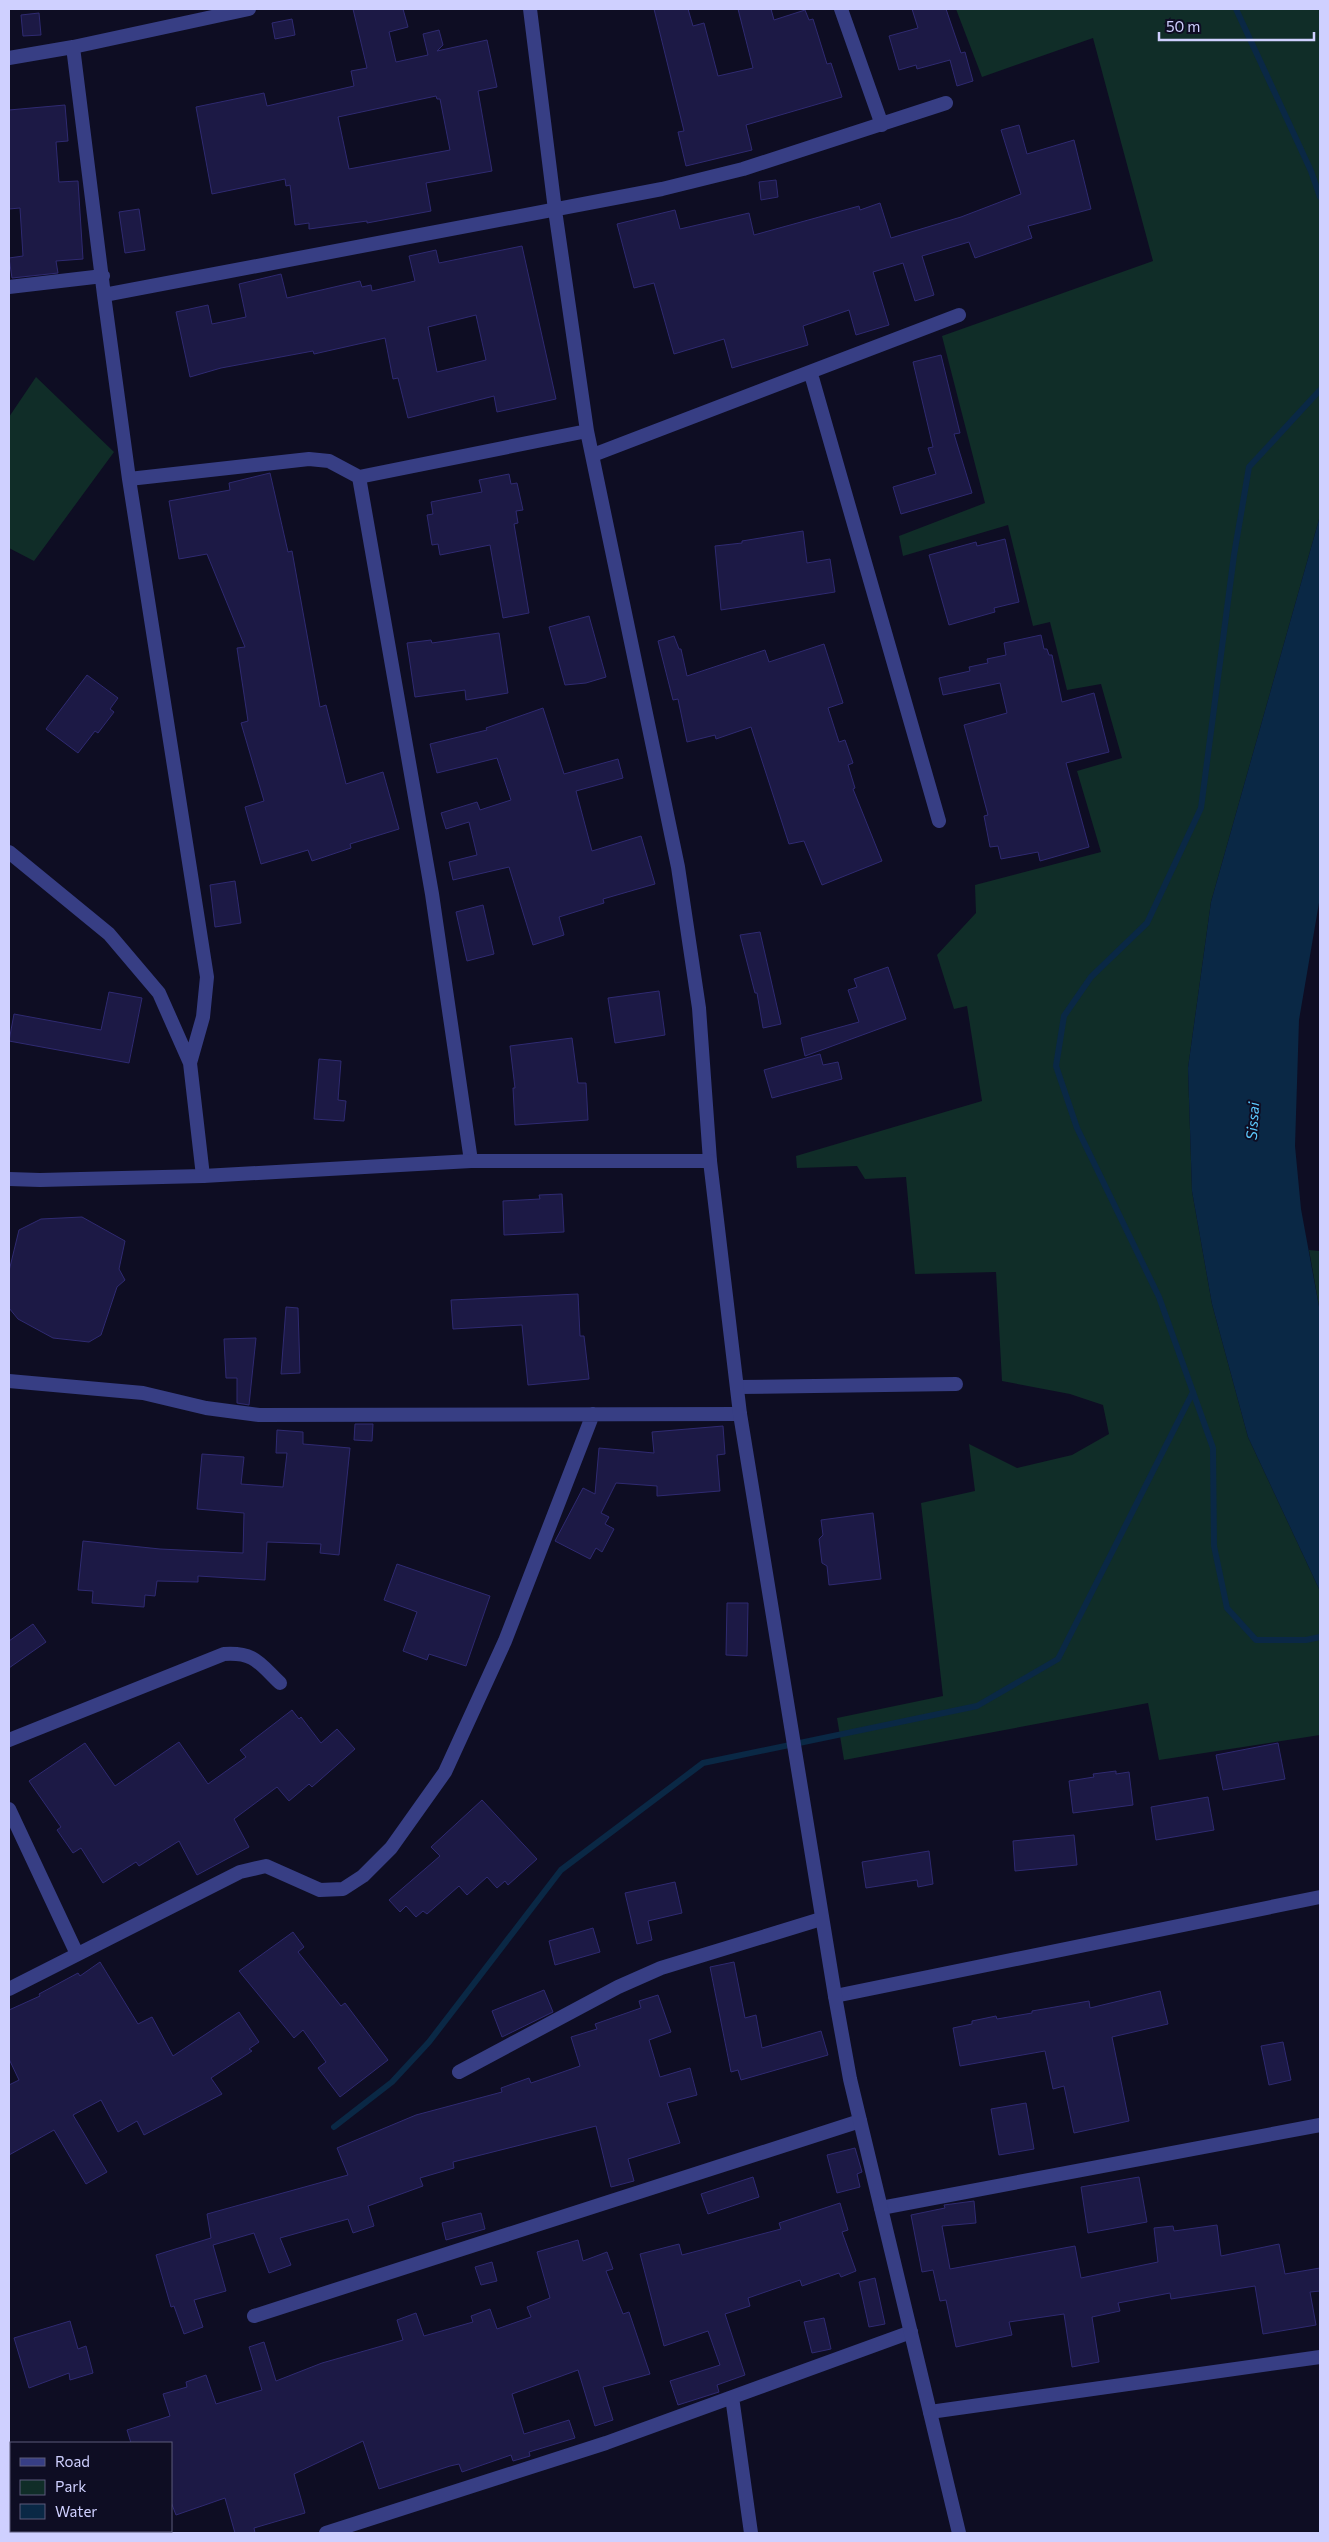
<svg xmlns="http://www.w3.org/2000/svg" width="1329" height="2542" font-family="Commissioner,sans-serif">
<rect width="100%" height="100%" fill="#0e0d23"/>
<path fill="#102d28" d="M 956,9 L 1320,9 L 1320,516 L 1211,902 L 1188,1068 L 1192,1191 L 1212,1304 L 1248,1437 L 1320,1591 L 1320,1735 L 1159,1760 L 1148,1703 L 844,1760 L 837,1718 L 943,1696 L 921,1503 L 975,1491 L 969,1444 L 1017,1468 L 1072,1455 L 1109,1434 L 1103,1405 L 1070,1394 L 1002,1381 L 996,1272 L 915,1274 L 906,1177 L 865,1179 L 857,1166 L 797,1168 L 796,1156 L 982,1101 L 967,1006 L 954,1009 L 937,955 L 976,913 L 975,885 L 1101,852 L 1077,771 L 1122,758 L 1101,684 L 1067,690 L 1050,622 L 1033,626 L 1008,525 L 903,556 L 899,536 L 985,503 L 942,336 L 1153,261 L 1093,38 L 982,77 Z
M 36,377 L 114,452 L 34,561 L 9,548 L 9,417 Z
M 1309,1250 L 1320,1251 L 1320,1312 Z"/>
<path fill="#0a2845" d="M 1320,516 L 1320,897 L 1299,1020 L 1295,1146 L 1301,1209 L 1320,1312 L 1320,1591 L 1248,1437 L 1212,1304 L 1192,1191 L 1188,1068 L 1211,902 Z"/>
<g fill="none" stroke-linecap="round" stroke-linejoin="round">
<path stroke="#0a2845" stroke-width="6" d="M 1236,9 L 1311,171 L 1320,197
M 1320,390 L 1249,467 L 1234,555 L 1201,808 L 1147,923 L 1091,977 L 1064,1016 L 1056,1066 L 1077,1128 L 1159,1297 L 1213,1448 L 1214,1546 L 1227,1608 L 1256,1640 L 1306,1640 L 1320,1637
M 334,2127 L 392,2082 L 429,2042 L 561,1870 L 703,1763 L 977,1706 L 1058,1659 L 1193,1392"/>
</g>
<path fill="#1c1945" stroke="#2f2a71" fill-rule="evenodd" d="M 353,9 L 403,9 L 408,27 L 389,32 L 396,62 L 428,55 L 423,34 L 439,30 L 443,45 L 437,51 L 487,40 L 497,87 L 478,91 L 492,171 L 426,183 L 431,211 L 367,223 L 367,221 L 309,229 L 309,223 L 295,225 L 290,185 L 286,186 L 285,179 L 212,194 L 196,107 L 264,93 L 267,106 L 354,86 L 351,71 L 367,68 ZM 436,96 L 437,99 L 440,99 L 450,150 L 349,169 L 338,117 Z
M 654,9 L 688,9 L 693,26 L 704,23 L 718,76 L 753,68 L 738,9 L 771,9 L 774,20 L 805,10 L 809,20 L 813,19 L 827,64 L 831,63 L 842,97 L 746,125 L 752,150 L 686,166 L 678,132 L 684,131 Z
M 912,9 L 946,9 L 961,53 L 965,52 L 973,81 L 957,86 L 950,60 L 917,69 L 916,65 L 899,70 L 889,36 L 918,28 Z
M 39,13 L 41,35 L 23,36 L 21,15 Z
M 292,19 L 295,35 L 275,39 L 272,23 Z
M 65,105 L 68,141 L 56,142 L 59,182 L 78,181 L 83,259 L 56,261 L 58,273 L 12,278 L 9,258 L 23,256 L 20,208 L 9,209 L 9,110 Z
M 1019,125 L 1027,154 L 1074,140 L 1091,209 L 1028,226 L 1032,238 L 975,258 L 969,242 L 922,256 L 934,295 L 915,301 L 903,263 L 873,272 L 889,325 L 856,335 L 849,310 L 803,326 L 808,345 L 732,368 L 724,339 L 674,354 L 654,283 L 634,288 L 617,224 L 675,210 L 680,229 L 749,213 L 754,235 L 859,206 L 860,210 L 880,203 L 891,238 L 961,217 L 1021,194 L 1001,130 Z
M 776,180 L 778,197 L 761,200 L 759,182 Z
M 139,209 L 145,250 L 125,253 L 119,212 Z
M 522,246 L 556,399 L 497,412 L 494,396 L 408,418 L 398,378 L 393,379 L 385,338 L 314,354 L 313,351 L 221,368 L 190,377 L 176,312 L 208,305 L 212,324 L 246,317 L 239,284 L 281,274 L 287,298 L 360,281 L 362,287 L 371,285 L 372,291 L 415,281 L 409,256 L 436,250 L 439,263 ZM 476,315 L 486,360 L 437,372 L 428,327 Z
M 941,355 L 960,433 L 954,434 L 972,493 L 901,514 L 893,487 L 936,474 L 928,448 L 933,447 L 913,362 Z
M 270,473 L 288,552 L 292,551 L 320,707 L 326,705 L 346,784 L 383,772 L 399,829 L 350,844 L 351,848 L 312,861 L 308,850 L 261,864 L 245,807 L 264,801 L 241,723 L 248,721 L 237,648 L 245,647 L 207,554 L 179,559 L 169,501 L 230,490 L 229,483 Z
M 509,474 L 511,484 L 517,483 L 523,510 L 516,511 L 518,523 L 514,524 L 529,613 L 503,618 L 490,545 L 440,555 L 438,544 L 432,545 L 427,515 L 433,514 L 431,502 L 482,492 L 479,480 Z
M 803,531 L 807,563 L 830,559 L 835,592 L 721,610 L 715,546 L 742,543 L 742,541 Z
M 1005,539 L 1019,602 L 994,608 L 995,612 L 949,625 L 929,555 L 976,542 L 977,546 Z
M 589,616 L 606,677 L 586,683 L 565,685 L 549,627 Z
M 499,633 L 508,693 L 466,700 L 465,690 L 415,697 L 407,643 L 431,640 L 432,643 Z
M 1041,635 L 1044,649 L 1047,649 L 1049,655 L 1052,655 L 1062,702 L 1094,693 L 1109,752 L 1066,763 L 1089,847 L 1040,861 L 1038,852 L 1001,859 L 998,846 L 990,847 L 984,816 L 988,815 L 964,725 L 1007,713 L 1000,683 L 943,695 L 939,678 L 970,671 L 969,667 L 988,663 L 987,659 L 1006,655 L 1004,643 Z
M 674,636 L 679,649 L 681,649 L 687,676 L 765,650 L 769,662 L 824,644 L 843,703 L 828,708 L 839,742 L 845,740 L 853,763 L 848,765 L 855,788 L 853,789 L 882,861 L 822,885 L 804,841 L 789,844 L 751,727 L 716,739 L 715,735 L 687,742 L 678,699 L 673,700 L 658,641 Z
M 87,675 L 118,698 L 110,709 L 114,712 L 98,733 L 95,731 L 78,753 L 46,729 Z
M 543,708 L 564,774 L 618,759 L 623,778 L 576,791 L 592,851 L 641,836 L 655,884 L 603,899 L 604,903 L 559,917 L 564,935 L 533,945 L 509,867 L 453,880 L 449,862 L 477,855 L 469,822 L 446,829 L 441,813 L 477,802 L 480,810 L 511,800 L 497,758 L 437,773 L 430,744 L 487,730 L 486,728 Z
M 235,881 L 241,923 L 215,927 L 210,885 Z
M 483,905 L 494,954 L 467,961 L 456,912 Z
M 760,932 L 781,1024 L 763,1028 L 757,993 L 755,993 L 740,935 Z
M 888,967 L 906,1019 L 805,1056 L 801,1038 L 859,1022 L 848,990 L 857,987 L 854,979 Z
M 659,991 L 665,1035 L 615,1043 L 608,998 Z
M 109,992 L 142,998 L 129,1063 L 9,1041 L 14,1014 L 101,1030 Z
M 572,1038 L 578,1083 L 586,1083 L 588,1120 L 515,1125 L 513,1088 L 515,1088 L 510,1046 Z
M 820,1054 L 823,1065 L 838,1062 L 842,1079 L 772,1098 L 764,1070 Z
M 319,1059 L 341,1061 L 338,1100 L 346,1101 L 344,1121 L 314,1119 Z
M 562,1194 L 564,1232 L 504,1235 L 503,1201 L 540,1199 L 539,1195 Z
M 82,1217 L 125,1241 L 119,1269 L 125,1280 L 117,1287 L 101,1335 L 89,1342 L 53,1338 L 18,1319 L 9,1308 L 9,1271 L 19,1230 L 41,1219 Z
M 578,1294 L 580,1336 L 584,1336 L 589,1379 L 528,1385 L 522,1325 L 453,1329 L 451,1300 Z
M 286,1307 L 298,1308 L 300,1373 L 281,1374 Z
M 256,1338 L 249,1405 L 237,1403 L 237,1378 L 226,1378 L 224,1339 Z
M 355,1424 L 373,1424 L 372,1441 L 354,1440 Z
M 723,1426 L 725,1454 L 717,1455 L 720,1491 L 657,1496 L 657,1486 L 616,1483 L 601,1513 L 609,1517 L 605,1524 L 614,1529 L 602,1552 L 596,1548 L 590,1559 L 555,1541 L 583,1488 L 595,1494 L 599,1448 L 654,1453 L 652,1432 Z
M 277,1430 L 303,1432 L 303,1444 L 350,1448 L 339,1555 L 320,1553 L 321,1544 L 267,1542 L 265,1580 L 198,1576 L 198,1582 L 157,1581 L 155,1596 L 145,1595 L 144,1607 L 92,1603 L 93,1591 L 78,1590 L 83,1541 L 160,1549 L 243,1553 L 244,1513 L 197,1509 L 202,1454 L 244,1457 L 241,1484 L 283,1487 L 287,1453 L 276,1453 Z
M 873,1513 L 881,1579 L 829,1585 L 827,1566 L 822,1563 L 819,1539 L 823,1535 L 821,1520 Z
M 397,1564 L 490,1596 L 466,1666 L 429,1654 L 427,1660 L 403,1651 L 417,1612 L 384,1600 Z
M 727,1603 L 748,1603 L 747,1656 L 726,1655 Z
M 33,1624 L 46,1642 L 9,1668 L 9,1641 Z
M 292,1710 L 299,1719 L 301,1717 L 321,1743 L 337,1729 L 355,1749 L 312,1787 L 309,1784 L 289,1801 L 277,1787 L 234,1819 L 249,1847 L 197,1875 L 179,1841 L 139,1866 L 136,1862 L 103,1883 L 81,1848 L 73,1853 L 57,1830 L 61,1827 L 29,1781 L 85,1743 L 115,1786 L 179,1742 L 208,1784 L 246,1757 L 240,1750 Z
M 1278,1743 L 1285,1779 L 1223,1790 L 1216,1755 Z
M 1116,1771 L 1116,1774 L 1129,1772 L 1133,1805 L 1073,1813 L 1069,1781 L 1094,1777 L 1093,1774 Z
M 1208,1797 L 1214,1830 L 1156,1840 L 1151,1807 Z
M 482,1800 L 537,1859 L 508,1885 L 505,1881 L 497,1888 L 487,1877 L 467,1895 L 459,1886 L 427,1914 L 423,1911 L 416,1917 L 406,1906 L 400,1912 L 389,1900 L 440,1856 L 431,1847 Z
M 1074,1835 L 1077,1865 L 1015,1871 L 1013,1841 Z
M 929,1851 L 933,1884 L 918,1887 L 917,1880 L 866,1888 L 862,1862 Z
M 675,1882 L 682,1913 L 648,1921 L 652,1940 L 637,1944 L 625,1893 Z
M 593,1928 L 600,1952 L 555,1965 L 549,1941 Z
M 293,1932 L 304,1947 L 298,1952 L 341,2006 L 345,2003 L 388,2060 L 340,2097 L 318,2068 L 326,2062 L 303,2030 L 294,2038 L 239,1971 Z
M 100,1962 L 138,2024 L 152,2017 L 173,2056 L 239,2012 L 259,2042 L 249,2049 L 252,2051 L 211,2078 L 222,2094 L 144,2135 L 137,2121 L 118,2132 L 101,2100 L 73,2115 L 107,2172 L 86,2184 L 54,2130 L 9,2155 L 9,2085 L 19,2080 L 9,2059 L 9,2010 L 40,1996 L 39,1994 L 78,1973 L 80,1976 Z
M 734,1962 L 745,2018 L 756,2015 L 762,2048 L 821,2031 L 828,2055 L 741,2080 L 738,2070 L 731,2072 L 710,1967 Z
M 544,1990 L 553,2012 L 502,2037 L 492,2011 Z
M 1160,1991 L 1168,2024 L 1112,2037 L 1129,2121 L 1074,2133 L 1064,2086 L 1053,2089 L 1045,2051 L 960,2066 L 953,2028 L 972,2024 L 972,2021 L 996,2016 L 997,2019 L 1032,2013 L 1032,2011 L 1089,2001 L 1090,2008 Z
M 658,1995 L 671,2032 L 649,2040 L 660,2077 L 690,2068 L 697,2095 L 667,2103 L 680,2143 L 628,2159 L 634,2181 L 611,2187 L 596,2126 L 453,2162 L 454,2168 L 420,2178 L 423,2186 L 368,2206 L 374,2226 L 353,2233 L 348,2219 L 280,2238 L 291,2265 L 269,2273 L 254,2233 L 213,2245 L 226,2291 L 194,2300 L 203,2327 L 184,2334 L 174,2306 L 171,2307 L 156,2255 L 211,2238 L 207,2214 L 348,2175 L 337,2148 L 416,2115 L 502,2092 L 501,2088 L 529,2078 L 531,2083 L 580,2066 L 571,2037 L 597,2029 L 595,2024 L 641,2008 L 639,2001 Z
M 1283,2042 L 1291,2080 L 1269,2085 L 1261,2046 Z
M 1026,2103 L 1034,2149 L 999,2155 L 991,2109 Z
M 855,2148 L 862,2172 L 857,2174 L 860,2187 L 837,2193 L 827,2155 Z
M 753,2177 L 759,2197 L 708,2214 L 701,2194 Z
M 1139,2177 L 1147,2222 L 1088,2233 L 1081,2187 Z
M 974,2201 L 976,2223 L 942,2226 L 950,2269 L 1075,2246 L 1081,2278 L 1158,2262 L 1154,2228 L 1173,2226 L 1174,2231 L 1217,2225 L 1221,2256 L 1279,2244 L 1285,2274 L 1320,2268 L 1320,2291 L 1310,2292 L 1316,2325 L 1263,2334 L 1255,2286 L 1171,2299 L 1170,2293 L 1118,2303 L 1120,2311 L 1092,2317 L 1099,2362 L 1072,2367 L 1064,2314 L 1009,2322 L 1012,2335 L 956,2347 L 946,2300 L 940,2301 L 933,2270 L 922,2272 L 911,2215 L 945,2208 L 944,2205 Z
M 840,2203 L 848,2230 L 842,2232 L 856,2271 L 841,2277 L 839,2273 L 802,2286 L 800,2280 L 748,2298 L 750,2306 L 725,2314 L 745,2375 L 717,2385 L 719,2392 L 678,2405 L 670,2381 L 720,2365 L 708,2331 L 664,2346 L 640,2254 L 679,2244 L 682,2255 L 781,2229 L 779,2223 Z
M 481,2213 L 485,2229 L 446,2240 L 442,2223 Z
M 578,2240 L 583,2261 L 607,2252 L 613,2269 L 606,2271 L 623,2314 L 629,2312 L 650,2374 L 603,2387 L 613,2420 L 595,2426 L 578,2370 L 512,2394 L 524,2434 L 569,2420 L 575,2438 L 529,2452 L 530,2456 L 513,2461 L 511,2455 L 462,2472 L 459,2464 L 450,2466 L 379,2489 L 363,2441 L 294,2474 L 305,2513 L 254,2528 L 255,2533 L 235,2533 L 225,2498 L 176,2515 L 171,2502 L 171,2443 L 131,2443 L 127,2430 L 170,2416 L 163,2394 L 187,2387 L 186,2382 L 206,2375 L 216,2404 L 262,2390 L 249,2347 L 264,2342 L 276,2381 L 322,2363 L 403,2340 L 397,2320 L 416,2313 L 424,2336 L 473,2322 L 471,2316 L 490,2309 L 497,2329 L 531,2317 L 527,2307 L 550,2298 L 537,2252 Z
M 492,2262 L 497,2281 L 481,2285 L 475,2267 Z
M 875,2278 L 885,2324 L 869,2327 L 859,2282 Z
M 824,2318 L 831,2349 L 812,2353 L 804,2322 Z
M 70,2321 L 78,2349 L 86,2346 L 93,2373 L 70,2380 L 69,2373 L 29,2388 L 14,2338 Z"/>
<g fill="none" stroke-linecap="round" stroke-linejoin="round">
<path stroke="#373e84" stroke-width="14" d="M 530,9 L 555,210 L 587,431 L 678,867 L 699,1008 L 710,1161
M 841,9 L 882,125
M 73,47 L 104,295
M 9,58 L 73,47 L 249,9
M 9,287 L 103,276
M 811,374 L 939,821
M 593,455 L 959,315
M 129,479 L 104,295 L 662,189 L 743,169 L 946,103
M 9,852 L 109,934 L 159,993 L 190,1063 L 203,1176
M 190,1063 L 203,1017 L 207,977 L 129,479 L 309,459 L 329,461 L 359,477
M 471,1161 L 432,894 L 359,477 L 587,431
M 9,1381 L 143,1393 L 206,1408 L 259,1415 L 740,1414
M 737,1387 L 956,1384
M 9,1740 L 224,1654 C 255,1652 259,1663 280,1683
M 9,1809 L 77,1954
M 9,1989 L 240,1872 L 266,1866 L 320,1890 L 343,1889 L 363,1876 L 391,1848 L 445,1772 L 505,1641 L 593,1414
M 835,1996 L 1320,1897
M 459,2072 L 618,1987 L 661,1968 L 821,1919
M 881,2208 L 1320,2125
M 254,2316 L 860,2121
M 732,2397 L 751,2533
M 930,2412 L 1320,2357
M 326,2533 L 606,2443 L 911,2332"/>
<path stroke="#373e84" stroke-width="14" d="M 9,1179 L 40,1180 L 203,1176 L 471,1161 L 710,1161 L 740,1414 L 835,1996 L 850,2079 L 959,2533"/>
</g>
<g text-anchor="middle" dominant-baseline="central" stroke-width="4" stroke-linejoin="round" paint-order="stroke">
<g font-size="15" font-style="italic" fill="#5dcaff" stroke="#0e0d23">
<text transform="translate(1252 1121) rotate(-86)">Sissai</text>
</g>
</g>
<rect width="1329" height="2542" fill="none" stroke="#cfd0ff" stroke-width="20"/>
<rect x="10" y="2442" width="162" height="90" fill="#0e0d23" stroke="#5b5b7b"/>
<rect x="20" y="2458" width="25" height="8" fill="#373e84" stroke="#5b5b7b"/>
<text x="55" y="2467" font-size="15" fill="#cfd0ff">Road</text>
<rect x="20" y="2480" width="25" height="15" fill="#102d28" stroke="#5b5b7b"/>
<text x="55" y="2492" font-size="15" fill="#cfd0ff">Park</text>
<rect x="20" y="2504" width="25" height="15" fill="#0a2845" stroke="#5b5b7b"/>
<text x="55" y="2517" font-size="15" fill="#cfd0ff">Water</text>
<path d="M1159 32v8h155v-8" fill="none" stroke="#cfd0ff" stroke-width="2.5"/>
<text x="1166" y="32" font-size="15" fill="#cfd0ff" stroke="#0e0d23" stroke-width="4" paint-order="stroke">50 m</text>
</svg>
